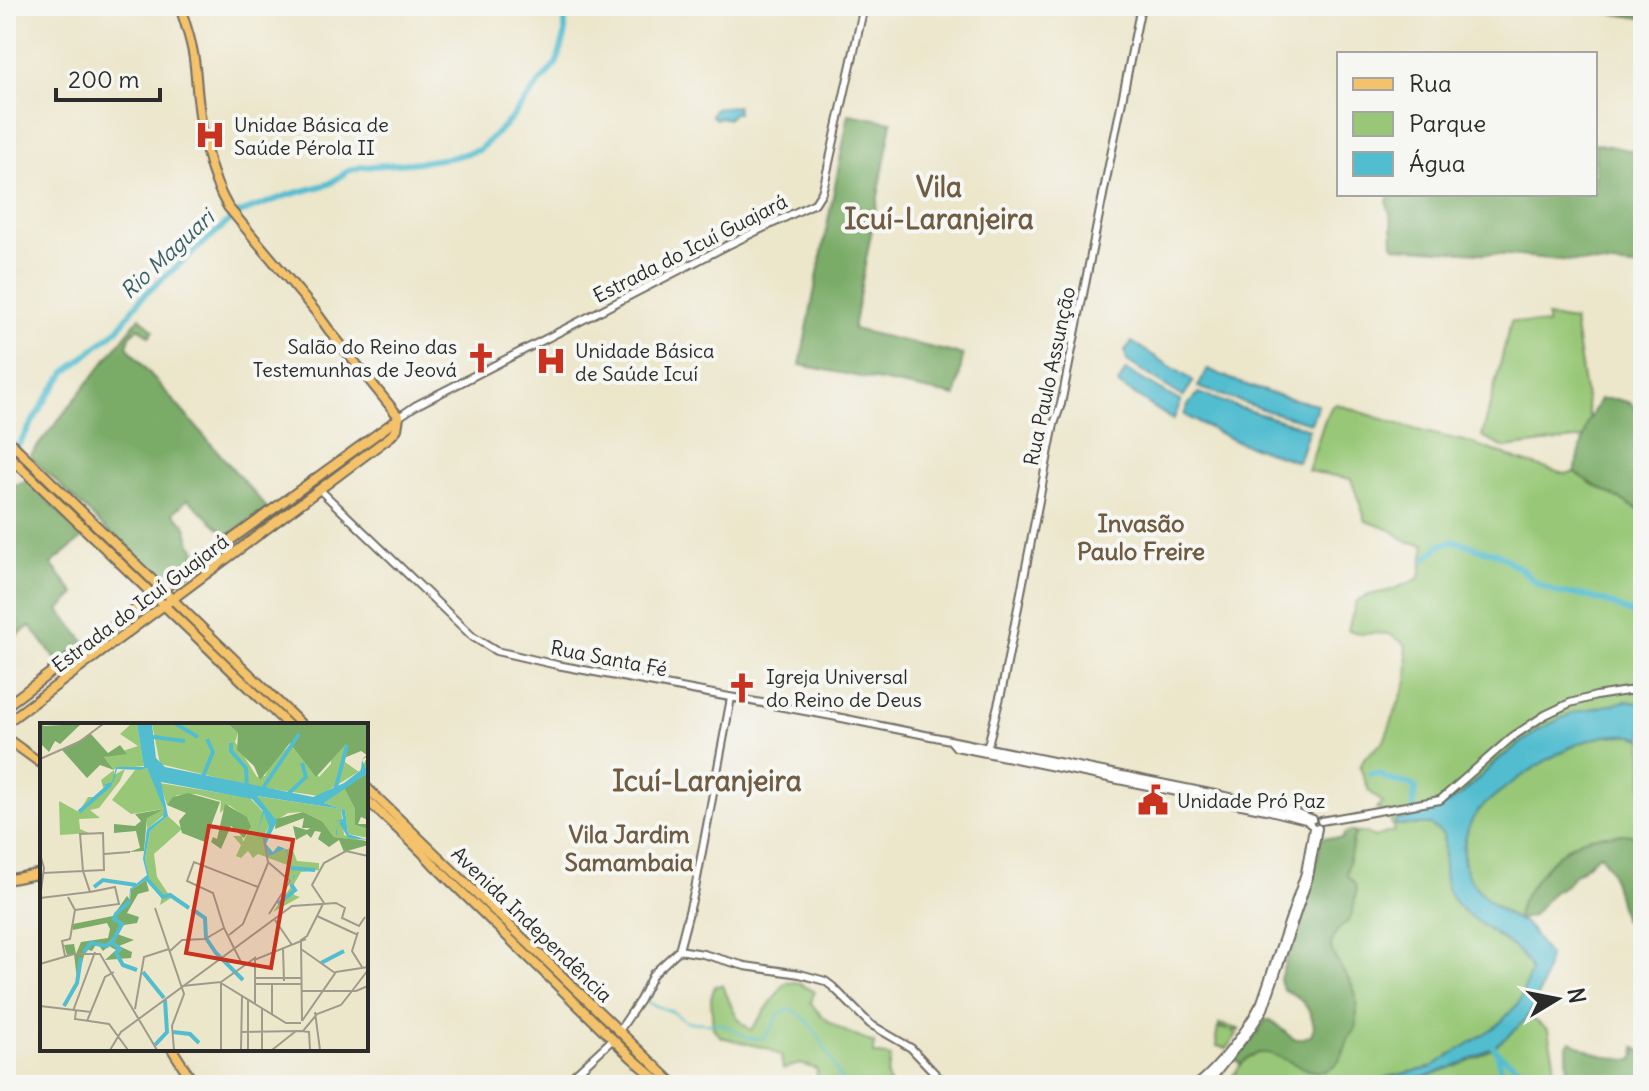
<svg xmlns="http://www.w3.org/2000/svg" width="1649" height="1091" font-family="Delius,sans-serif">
<rect width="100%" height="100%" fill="#f6f6f2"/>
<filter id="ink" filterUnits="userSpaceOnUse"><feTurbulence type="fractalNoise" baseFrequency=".0125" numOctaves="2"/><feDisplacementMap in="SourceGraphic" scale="16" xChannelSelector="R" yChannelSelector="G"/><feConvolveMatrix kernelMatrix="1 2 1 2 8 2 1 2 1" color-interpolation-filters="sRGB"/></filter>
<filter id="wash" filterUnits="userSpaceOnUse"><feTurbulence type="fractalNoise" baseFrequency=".006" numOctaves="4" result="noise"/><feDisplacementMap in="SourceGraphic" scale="32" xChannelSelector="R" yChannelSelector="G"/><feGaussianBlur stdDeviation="1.8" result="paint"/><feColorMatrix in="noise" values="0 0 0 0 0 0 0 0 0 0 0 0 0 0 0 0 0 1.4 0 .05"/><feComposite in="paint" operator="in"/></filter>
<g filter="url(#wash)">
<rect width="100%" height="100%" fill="#ece6cb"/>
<path fill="#98c877" stroke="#627a51" stroke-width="2" d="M 1547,317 L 1574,321 L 1592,437 L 1505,448 L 1482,437 L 1511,321 L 1547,325 Z
M 1336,404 L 1417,430 L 1472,443 L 1524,462 L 1565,474 L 1575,472 L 1592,484 L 1643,512 L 1643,704 L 1627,701 L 1540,729 L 1497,760 L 1460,796 L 1444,806 L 1397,821 L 1395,824 L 1430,825 L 1443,834 C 1445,846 1442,868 1446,878 C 1450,887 1478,921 1486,928 C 1503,942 1523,949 1531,971 L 1519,1003 L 1499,1025 L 1430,1068 L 1388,1077 L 1381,1082 L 1369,1085 L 1232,1085 L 1231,1078 L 1246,1058 L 1259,1053 L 1272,1053 L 1298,1065 L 1325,1071 L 1336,1065 L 1344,1052 L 1348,1039 L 1356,1026 L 1357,1016 L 1355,1006 L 1356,995 L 1331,952 L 1330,943 L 1340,926 L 1350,917 L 1356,892 L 1354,882 L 1347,876 C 1347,866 1349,860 1351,851 C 1353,843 1351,840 1356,833 L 1366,833 L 1374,837 L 1394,831 L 1388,814 L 1376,809 L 1383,803 L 1369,791 L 1360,767 L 1364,758 L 1384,741 L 1407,681 L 1408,661 L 1405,644 L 1389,634 L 1375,633 L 1362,634 L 1348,630 L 1356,602 L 1369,595 L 1392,590 L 1420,578 L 1425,544 L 1407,542 L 1391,530 L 1366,521 L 1351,479 L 1308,471 L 1324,422 L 1332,406 Z
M 1632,735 L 1643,739 L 1643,836 C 1623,835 1601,833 1581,840 C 1558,848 1518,895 1517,920 C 1501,909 1479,897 1470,880 C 1460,862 1463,831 1475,815 C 1496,788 1568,743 1601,737 C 1611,735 1622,735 1632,735 Z
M 797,982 L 814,992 L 811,1003 C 825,1024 850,1035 874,1043 L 874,1054 L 891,1057 L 887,1076 L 890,1085 L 816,1085 L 817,1069 L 800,1064 L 783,1069 L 781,1056 L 769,1049 L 721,1037 L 713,1028 L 711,998 L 715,986 L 722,985 C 732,1004 732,1017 751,1030 L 785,983 Z
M 1528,1015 L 1548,1030 L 1554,1060 L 1554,1085 L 1391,1085 C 1421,1077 1459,1068 1486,1052 C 1502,1043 1515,1028 1528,1015 Z
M 1219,1024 L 1239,1029 L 1239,1031 L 1234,1030 L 1232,1031 L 1237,1034 L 1227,1049 L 1217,1046 L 1216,1038 L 1218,1028 L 1229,1030 L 1219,1027 Z"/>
<path fill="#7aac68" stroke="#526c4a" stroke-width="2" d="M 1561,6 L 1643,6 L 1643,18 Z
M 849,114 L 892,122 L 853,329 L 963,355 L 956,396 L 800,365 Z
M 1595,143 L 1643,153 L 1643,268 L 1519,256 L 1397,247 L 1393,244 L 1392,222 L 1387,203 L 1389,194 L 1595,194 Z
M 140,317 L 154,331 L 149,336 L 139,327 L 131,334 L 127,346 L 144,367 L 267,508 L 228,536 L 188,499 L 173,513 L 185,524 L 191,544 L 196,550 L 192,564 L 163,585 L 30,456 Z
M 1643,353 L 1643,512 L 1592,484 L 1575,472 L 1587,424 L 1600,399 L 1616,399 L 1631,403 L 1640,412 C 1644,402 1639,397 1638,386 C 1638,375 1641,364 1643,353 Z
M 27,480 L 84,537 L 51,564 L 75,594 L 59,610 L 86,643 L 59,663 L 30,626 L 6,644 L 6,481 L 16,485 Z
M 1351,831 L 1356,833 C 1351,840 1353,843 1351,851 C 1349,861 1347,864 1347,876 C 1350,878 1353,881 1355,884 C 1358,890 1353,914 1349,920 C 1343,927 1338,927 1333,937 C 1323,955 1355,979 1356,997 C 1356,1005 1358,1021 1356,1027 C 1353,1033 1349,1037 1347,1043 C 1343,1054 1338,1068 1325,1071 C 1296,1077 1266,1032 1241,1065 L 1235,1058 L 1256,1035 L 1265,1020 L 1271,1020 L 1293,1039 L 1302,1039 L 1311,1035 L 1314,1027 C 1311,1008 1301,997 1283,989 L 1280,979 L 1313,874 L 1322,837 L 1342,839 L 1345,833 Z
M 1621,834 L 1643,836 L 1643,943 L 1632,945 L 1632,938 L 1636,933 L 1632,922 L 1624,921 L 1611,871 L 1600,854 L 1572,877 L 1566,885 L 1553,892 L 1532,916 L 1517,920 C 1518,894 1555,853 1577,842 C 1590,835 1607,835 1621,834 Z
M 1571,1041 C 1589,1052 1612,1060 1633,1060 L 1636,1055 L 1635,1047 L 1643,1053 L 1643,1085 L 1597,1085 L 1594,1081 L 1588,1085 L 1568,1085 L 1567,1046 Z"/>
<path fill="#53bdd0" stroke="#3f747e" stroke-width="2" d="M 737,106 L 738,113 L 733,113 L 728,119 L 720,117 L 716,119 L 711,115 L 715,108 Z
M 1132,342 L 1192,380 L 1193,382 L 1183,397 L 1127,361 L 1125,350 Z
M 1208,369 C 1242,385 1280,398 1318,404 L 1311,423 L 1268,411 L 1198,387 Z
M 1126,370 L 1181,402 L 1173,420 L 1118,384 Z
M 1199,393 L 1237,407 L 1309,429 L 1298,462 L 1233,440 L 1184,415 L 1188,405 Z
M 1627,701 L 1643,704 L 1643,739 C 1598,721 1540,763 1505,788 C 1495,796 1480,806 1474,817 C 1466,829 1461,850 1464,864 C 1469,887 1497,910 1517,920 C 1519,921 1521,921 1523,922 C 1529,926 1544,949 1549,956 C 1545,975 1540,998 1529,1014 C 1499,1056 1419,1085 1369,1085 L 1381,1082 L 1388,1077 L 1430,1068 L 1498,1025 L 1519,1003 L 1531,971 C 1519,938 1468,926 1450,895 C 1440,878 1446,853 1443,834 L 1430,825 L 1395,825 L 1396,821 L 1444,806 L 1460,796 L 1498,760 L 1540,729 L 1572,713 Z"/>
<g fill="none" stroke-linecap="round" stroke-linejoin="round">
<path stroke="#53bdd0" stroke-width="2" d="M 1637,615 L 1643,586
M 641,1000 L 673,1012 L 686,1022 L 721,1024 L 731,1028 L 748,1038 L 762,1039 C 771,1032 774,1026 777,1015 C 778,1014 787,1010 788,1010 C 810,1008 835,1068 843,1085"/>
<path stroke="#53bdd0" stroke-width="6" d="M 6,466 L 48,396 L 65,373 L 118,329 L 143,296 L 237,214 L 288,195 L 329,184 L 348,171 L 361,167 L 421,162 L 453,157 L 479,150 L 509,121 L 557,62 L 565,36 L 565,6
M 1426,559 L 1440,545 L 1455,541 L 1463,543 L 1479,549 L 1497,553 L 1522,570 L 1538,584 L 1559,593 L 1581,595 L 1607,602 L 1643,619
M 1370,774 L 1379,773 C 1395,787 1404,778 1416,788 L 1413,800 L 1415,817 L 1418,820
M 1490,1043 L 1501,1056 L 1548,1085
M 1498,1053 C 1497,1065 1503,1073 1504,1084"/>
</g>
</g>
<g filter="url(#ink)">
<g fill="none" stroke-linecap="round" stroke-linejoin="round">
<g stroke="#6f6c63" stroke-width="10">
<path id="minor" d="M 399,417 L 415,406 L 728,245 L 815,203 L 822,192 L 825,181 L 864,6
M 319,489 L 473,637 L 496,651 L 557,665 L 832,716 L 1284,808 L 1313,819
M 951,741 L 956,747 L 1266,810 L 1306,820 L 1310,824
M 986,753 L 1002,689 L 1054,424 L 1061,404 L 1141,6
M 1321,821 L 1440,800 L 1512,737 L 1545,715 L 1570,703 L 1596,696 L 1627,691 L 1643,691
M 679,950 L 703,954 L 745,966 L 800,974 L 825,981 L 833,987 L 870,1024 L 911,1048 L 946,1085
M 679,950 L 695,889 L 731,698
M 619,1031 L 640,1000 L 653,974 L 679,950
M 563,1085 L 613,1039
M 1196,1085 C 1220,1066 1247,1030 1261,1002 L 1305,873 L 1313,828
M 1204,1085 L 1215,1075 L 1249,1032 L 1264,1009 L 1309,877 L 1318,828"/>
</g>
<g stroke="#6f6c63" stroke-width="12">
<path id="major" d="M 180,6 C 184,20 189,34 192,48 C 196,65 196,82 198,99 C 202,135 209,175 228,207 L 316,312 L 329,330 L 399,417
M 6,438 L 302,725
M 6,453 L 288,725
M 6,473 L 16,464
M 6,706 L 145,602 L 399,418
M 6,723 L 391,436 L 397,429 L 399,417
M 6,738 L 42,764
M 366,787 L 675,1085
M 366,799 C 389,822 414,842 435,866 L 631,1057 L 663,1085
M 6,880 L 42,873
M 172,1049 L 195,1085"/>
</g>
<use href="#minor" stroke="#fff" stroke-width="6"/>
<use href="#major" stroke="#f4c26a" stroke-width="8"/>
</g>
</g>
<defs>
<g id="hospital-bare" transform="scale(2.4)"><path d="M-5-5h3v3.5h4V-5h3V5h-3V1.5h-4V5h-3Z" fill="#c8321e" stroke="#f6f6f2" stroke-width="2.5" paint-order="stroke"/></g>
<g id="church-bare" transform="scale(2.4)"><path d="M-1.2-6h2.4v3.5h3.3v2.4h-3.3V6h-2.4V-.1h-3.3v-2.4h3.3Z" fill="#c8321e" stroke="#f6f6f2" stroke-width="2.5" paint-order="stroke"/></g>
<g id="civic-bare" transform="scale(2.4)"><path d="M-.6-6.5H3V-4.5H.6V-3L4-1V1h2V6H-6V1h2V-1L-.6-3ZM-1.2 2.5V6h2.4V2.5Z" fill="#c8321e" stroke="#f6f6f2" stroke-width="2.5" paint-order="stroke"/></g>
</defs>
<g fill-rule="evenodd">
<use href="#hospital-bare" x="210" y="135"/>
<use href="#church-bare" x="481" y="358"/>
<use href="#hospital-bare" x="551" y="361"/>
<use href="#church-bare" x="742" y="688"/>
<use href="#civic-bare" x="1153" y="800"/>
</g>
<g text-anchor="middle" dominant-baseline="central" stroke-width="8" stroke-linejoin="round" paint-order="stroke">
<g font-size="20" fill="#2b2b2b" stroke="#f6f6f2" text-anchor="start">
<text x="234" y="124">Unidae Básica de<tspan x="234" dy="23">Saúde Pérola II</tspan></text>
<text x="457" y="346" text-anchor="end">Salão do Reino das<tspan x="457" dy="23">Testemunhas de Jeová</tspan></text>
<text x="575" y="350">Unidade Básica<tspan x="575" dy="23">de Saúde Icuí</tspan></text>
<text x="766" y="676">Igreja Universal<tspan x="766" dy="23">do Reino de Deus</tspan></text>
<text x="1177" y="800">Unidade Pró Paz</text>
</g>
<g font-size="20" fill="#2b2b2b" stroke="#f6f6f2">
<text transform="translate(690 248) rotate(-27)">Estrada do Icuí Guajará</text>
<text transform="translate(1049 376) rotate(-78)">Rua Paulo Assunção</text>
<text transform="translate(140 603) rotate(-37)">Estrada do Icuí Guajará</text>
<text transform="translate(609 658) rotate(11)">Rua Santa Fé</text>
<text transform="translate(532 924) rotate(44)">Avenida Independência</text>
</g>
<g font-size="22" font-style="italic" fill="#395e65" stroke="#f6f6f2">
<text transform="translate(167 254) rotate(-43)">Rio Maguari</text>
</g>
<g font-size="24" font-weight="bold" fill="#6f5c43" stroke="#f6f6f2">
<text x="1141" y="523">Invasão<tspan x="1141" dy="28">Paulo Freire</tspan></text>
<text x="629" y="834">Vila Jardim<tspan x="629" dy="28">Samambaia</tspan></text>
</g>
<g font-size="28" font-weight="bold" fill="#6f5c43" stroke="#f6f6f2">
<text x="939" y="187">Vila<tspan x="939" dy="32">Icuí-Laranjeira</tspan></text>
<text x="707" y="781">Icuí-Laranjeira</text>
</g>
</g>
<g transform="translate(40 723)">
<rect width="328" height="328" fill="#ece6cb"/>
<path d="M 91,1 L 97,1 L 104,43 L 74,46 L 74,52 L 85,46 L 80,58 L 59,85 L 50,87 L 60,95 L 39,96 L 40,106 L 49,110 L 20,112 L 19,78 L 39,89 L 48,74 L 58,74 L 64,67 L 61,57 L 74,47 L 64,34 L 98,23 L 80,11 ZM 112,1 L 188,1 L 198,10 L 195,19 L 217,54 L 225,53 L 230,41 L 252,20 L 279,54 L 291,41 L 291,33 L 306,21 L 305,39 L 319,49 L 328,33 L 328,43 L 279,73 L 212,63 L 120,41 ZM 107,45 L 117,65 L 124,86 L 124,92 L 107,106 L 107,94 L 123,86 L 91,91 L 72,77 L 95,47 ZM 120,60 L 210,75 L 226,92 L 229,104 L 223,114 L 230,130 L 252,125 L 257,138 L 279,140 L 279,147 L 261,149 L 254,161 L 254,172 L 260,174 L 233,189 L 250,165 L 247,142 L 218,131 L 213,135 L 208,128 L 201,135 L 196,133 L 201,122 L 193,113 L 202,113 L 203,119 L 210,106 L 208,96 L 189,82 L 180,90 L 181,78 L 156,71 L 137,72 L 127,82 ZM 304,65 L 315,86 L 315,102 L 328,106 L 328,115 L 308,111 L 305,87 L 284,80 ZM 216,73 L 301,86 L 304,112 L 328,119 L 294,114 L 282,98 L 263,89 L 248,90 L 235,98 ZM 128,93 L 142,106 L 114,131 L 117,154 L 131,175 L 120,182 L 122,173 L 111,163 L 105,136 L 110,108 Z" fill="#98c877"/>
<path d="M 0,1 L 4,3 L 41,1 L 20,21 L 15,18 L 9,29 L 0,20 ZM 188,1 L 328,1 L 328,33 L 321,37 L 327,32 L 321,28 L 304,35 L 306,21 L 276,54 L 250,20 L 220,57 L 214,43 L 197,27 L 198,10 ZM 51,11 L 68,30 L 80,22 L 87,31 L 64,34 L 74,47 L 60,42 L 47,55 L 22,27 ZM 328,50 L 328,97 L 321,94 L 318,101 L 328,101 L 328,106 L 315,102 L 315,86 L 304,65 ZM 148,70 L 180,79 L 165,119 L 142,110 L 139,98 L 146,90 L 127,82 L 133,74 ZM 185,81 L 207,94 L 211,104 L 204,115 L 191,103 L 181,126 L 171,119 L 173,114 L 177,116 ZM 124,86 L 107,95 L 104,128 L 89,129 L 100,125 L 96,108 L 74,110 L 74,101 L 95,103 L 101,98 L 95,91 ZM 263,89 L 282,98 L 294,114 L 327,118 L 328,122 L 304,129 L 299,117 L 289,124 L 278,116 L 281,109 L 275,108 L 271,115 L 267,111 L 256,117 L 253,103 L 267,107 L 270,105 L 262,105 L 264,95 L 235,106 L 236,96 ZM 106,157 L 109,168 L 98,171 L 87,190 L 99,194 L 97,200 L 84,202 L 77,211 L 94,217 L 79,223 L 92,229 L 91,235 L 65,237 L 76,227 L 69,223 L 63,228 L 57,220 L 52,228 L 46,226 L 37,256 L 34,231 L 27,232 L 24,222 L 34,221 L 36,231 L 41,219 L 68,215 L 70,206 L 67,200 L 33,207 L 33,201 L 73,193 L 87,173 L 90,177 L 91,167 Z" fill="#7aac68"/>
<path d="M 97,1 L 112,1 L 116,35 L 125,44 L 273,74 L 304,60 L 321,47 L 322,37 L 328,50 L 284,80 L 305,87 L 308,111 L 328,117 L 308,115 L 300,101 L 297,104 L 297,112 L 296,113 L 296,107 L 301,98 L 293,99 L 303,96 L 301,86 L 217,73 L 237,98 L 226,121 L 233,129 L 238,123 L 246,126 L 254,151 L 255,153 L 253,157 L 254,159 L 253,157 L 254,151 L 245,126 L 229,133 L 223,118 L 229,104 L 224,90 L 217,111 L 223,88 L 212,76 L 121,59 L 128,93 L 110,108 L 105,136 L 111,162 L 106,157 L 91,167 L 89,182 L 90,166 L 107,152 L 103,136 L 107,106 L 123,94 L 124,86 L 107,45 L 100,47 L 77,46 L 74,57 L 70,64 L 63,62 L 72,59 L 76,44 L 104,44 Z" fill="#53bdd0"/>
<path fill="none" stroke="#53bdd0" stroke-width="4" d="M 136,1 L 158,14M 113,14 L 145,18M 191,20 L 191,28 L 206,45 L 207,66M 161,58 L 173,29 L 167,16M 221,68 L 259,11M 295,68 L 307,22M 247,72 L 266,54 L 262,40M 39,89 L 71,61M 251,145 L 275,147M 107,156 L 123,174 L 130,172 L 149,185M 54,164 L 63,157 L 96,162M 238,181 L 255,167 L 251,161M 152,186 L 165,195 L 166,215 L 176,230 L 203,257M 71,219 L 80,226 L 76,230 L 83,242 L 97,247M 44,229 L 51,220 L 67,223 L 74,216 L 82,201 L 74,196 L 76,191 L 90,178M 281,240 L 304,228M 103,249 L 124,275M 24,283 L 37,260 L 41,235M 133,309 L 150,311 L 159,320M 115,322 L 127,309 L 125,277"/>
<path fill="none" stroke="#9f9b8b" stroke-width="2" d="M 0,36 L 39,19 L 63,1M 63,110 L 64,147 L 43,148 L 40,111 ZM 223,111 L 228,139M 0,131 L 4,145 L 0,175M 64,131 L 90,129M 228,139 L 250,158 L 229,191M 0,175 L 50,169 L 43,148 L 3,150M 284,180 L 272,162 L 284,140 L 306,128 L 328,133M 115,185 L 144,271 L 132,303 L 134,327M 35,187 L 79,181 L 75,164 L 50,169M 277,193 L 318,212M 235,197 L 252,222M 184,205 L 173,170 L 147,158 L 154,139 L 218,164M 184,205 L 202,241M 318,209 L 312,228 L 322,244M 189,212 L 203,201 L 228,140M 243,226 L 244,258M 261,226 L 295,250M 130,228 L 142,217 L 165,216 L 184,205M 25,233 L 22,218 L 30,216 L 35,187 L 28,174M 214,237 L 266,216M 0,241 L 34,231 L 60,231 L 117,327M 215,255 L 261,255M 181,259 L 215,235 L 215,281M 181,259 L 181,327M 181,260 L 246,300 L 261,300M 215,261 L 261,261M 142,263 L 181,259M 261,268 L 316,268 L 328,263M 312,268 L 328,247M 208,277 L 208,327M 0,283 L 51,289M 222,285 L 222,327M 95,286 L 104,234 L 129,226M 33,288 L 55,229M 36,288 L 35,296 L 69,301 L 88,327M 275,289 L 280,327M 232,292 L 232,261M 47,298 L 65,254 L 74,249M 262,298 L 261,217 L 267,213 L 283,181M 262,298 L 296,249 L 328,244M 261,308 L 269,309 L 270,327M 263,308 L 277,291 L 301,282 L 312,268M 201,309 L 261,308M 70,327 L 81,309 L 252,183 L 296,180 L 305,185 L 302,195 L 319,203 L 325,194M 201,327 L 202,272M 232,327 L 256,308"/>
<path fill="#c8321e" fill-opacity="0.15" stroke="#c8321e" stroke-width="4" d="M 169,103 L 253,117 L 231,245 L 146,230 Z"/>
<rect width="328" height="328" fill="none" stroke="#2b2b2b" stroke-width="4"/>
</g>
<rect width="1649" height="1091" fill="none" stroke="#f6f6f2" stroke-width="32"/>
<rect x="1337" y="52" width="260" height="144" fill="#f6f6f2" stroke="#a5a5a2" stroke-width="2"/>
<rect x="1353" y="78" width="40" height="12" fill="#f4c26a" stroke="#a5a5a2" stroke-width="2"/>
<text x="1409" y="92" font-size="24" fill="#2b2b2b">Rua</text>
<rect x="1353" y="112" width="40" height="24" fill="#98c877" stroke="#a5a5a2" stroke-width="2"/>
<text x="1409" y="132" font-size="24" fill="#2b2b2b">Parque</text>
<rect x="1353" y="152" width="40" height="24" fill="#53bdd0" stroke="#a5a5a2" stroke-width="2"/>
<text x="1409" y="172" font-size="24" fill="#2b2b2b">Água</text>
<g transform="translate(1557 999) rotate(80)" stroke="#f6f6f2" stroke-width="6" paint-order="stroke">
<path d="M0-6L14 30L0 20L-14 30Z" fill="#2b2b2b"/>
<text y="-12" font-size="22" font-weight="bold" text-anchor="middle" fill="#2b2b2b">N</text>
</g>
<path d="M56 88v12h104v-12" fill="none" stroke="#2b2b2b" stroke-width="4"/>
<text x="68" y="88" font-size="24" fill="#2b2b2b" stroke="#f6f6f2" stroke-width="6" paint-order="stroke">200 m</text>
</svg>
